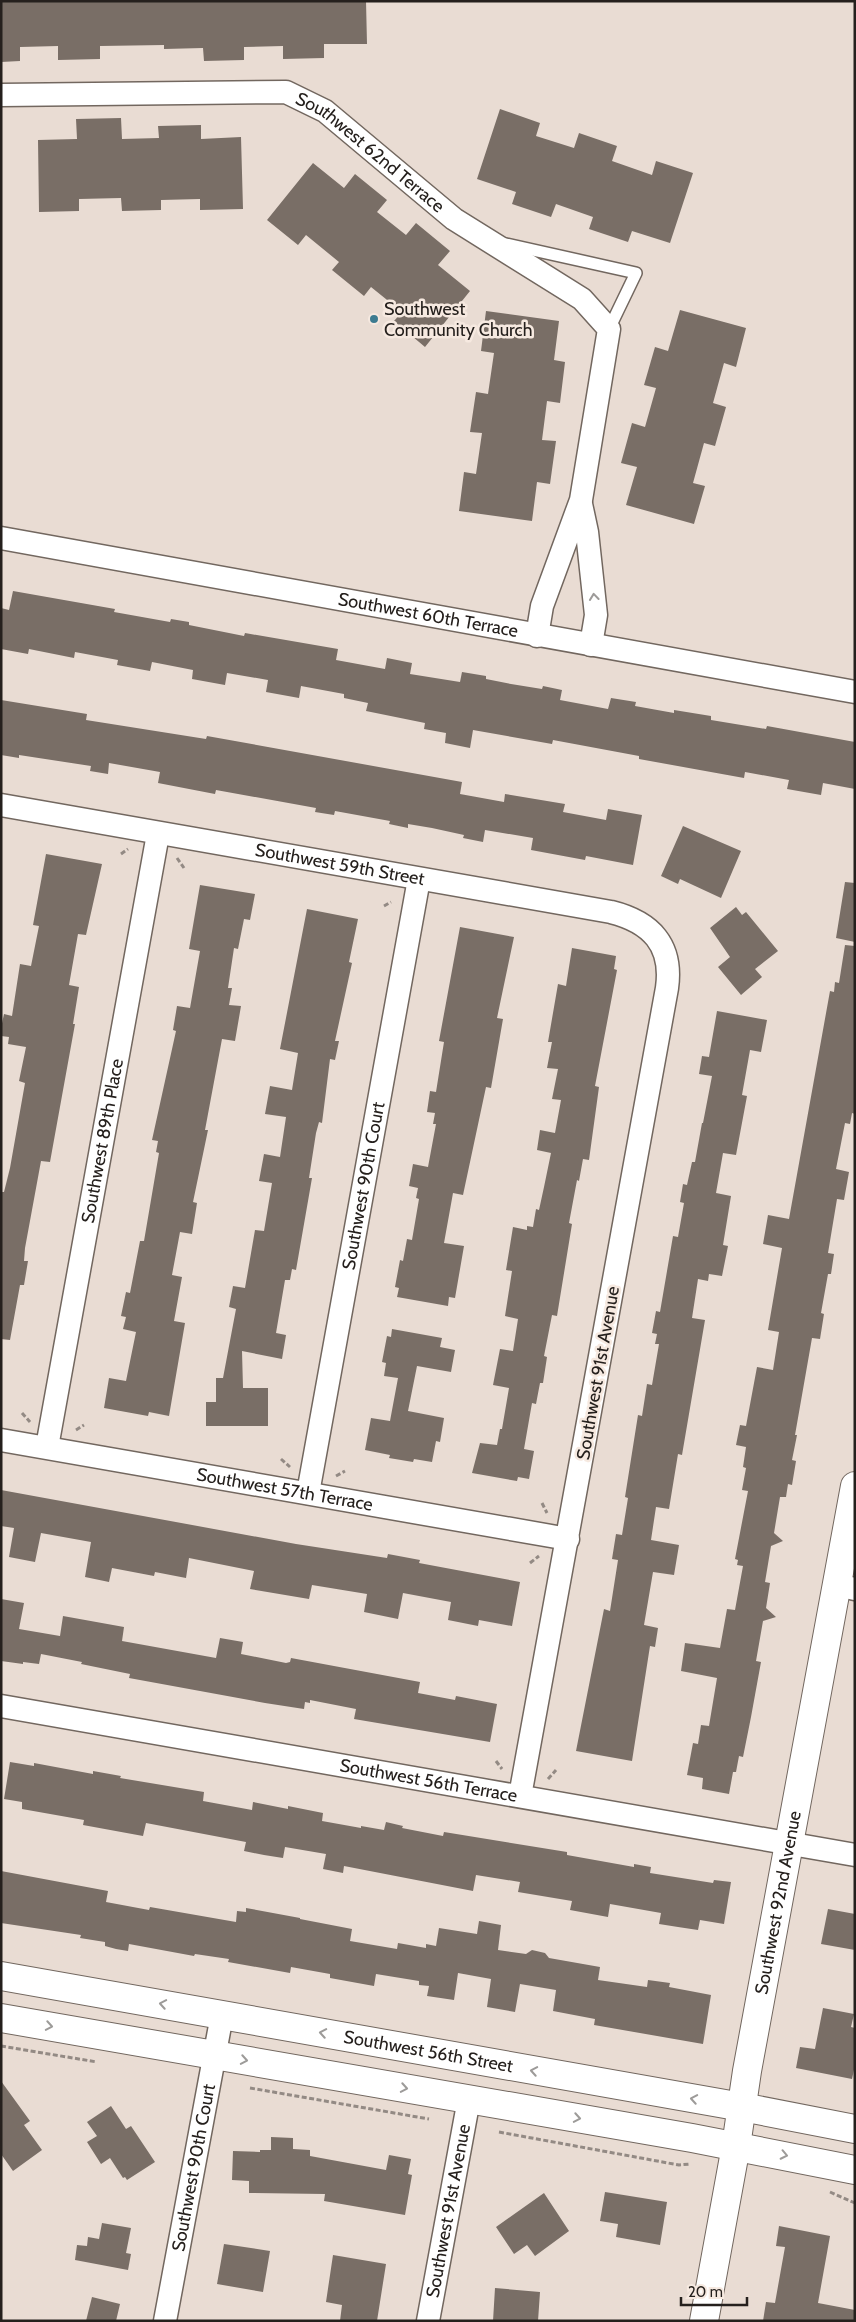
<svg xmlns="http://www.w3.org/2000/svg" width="856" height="2322" font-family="Cabin,sans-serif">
<rect width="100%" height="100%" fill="#e9dcd3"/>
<path fill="#796e66" d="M 1,1 L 366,1 L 367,44 L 324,44 L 324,58 L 283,59 L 283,46 L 244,47 L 244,60 L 204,61 L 203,48 L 164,49 L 164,45 L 100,46 L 100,59 L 58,60 L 58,46 L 20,47 L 20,61 L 1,62 Z
M 500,109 L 540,123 L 536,136 L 574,148 L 579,133 L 617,146 L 612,161 L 652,175 L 656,161 L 693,173 L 670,243 L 632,231 L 628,242 L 589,229 L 593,217 L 556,204 L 551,217 L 512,204 L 516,192 L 477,179 Z
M 121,118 L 122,139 L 159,138 L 158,126 L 201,125 L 201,139 L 241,137 L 243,209 L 200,210 L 200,199 L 161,200 L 161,210 L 122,211 L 121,198 L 79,199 L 79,211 L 39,212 L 38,140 L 77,139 L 76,119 Z
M 313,163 L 344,188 L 355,174 L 387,200 L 377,212 L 406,235 L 416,223 L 450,251 L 438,265 L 470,291 L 425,347 L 394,321 L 402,312 L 371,287 L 364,296 L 332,270 L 339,262 L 306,235 L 298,245 L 267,220 Z
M 680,310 L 746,328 L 736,367 L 724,363 L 713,403 L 726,407 L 715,446 L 704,443 L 693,483 L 705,486 L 694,524 L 626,505 L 637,467 L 621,463 L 632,423 L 645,427 L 656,388 L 644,385 L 655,347 L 668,351 Z
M 486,311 L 559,321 L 554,360 L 565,362 L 560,403 L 547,401 L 542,440 L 556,441 L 550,484 L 537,482 L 532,521 L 459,511 L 464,472 L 476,474 L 482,433 L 470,432 L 476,392 L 488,394 L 494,353 L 481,351 Z
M 13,591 L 115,609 L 114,612 L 170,622 L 171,619 L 189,622 L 189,625 L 244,636 L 245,633 L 338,649 L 336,660 L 385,669 L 387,658 L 412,663 L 410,674 L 460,682 L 462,672 L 486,676 L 486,679 L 511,684 L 542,689 L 543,686 L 562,690 L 560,700 L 608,709 L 611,698 L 636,702 L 635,706 L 674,713 L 674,710 L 711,716 L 711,720 L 766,729 L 767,726 L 855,742 L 855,789 L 823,783 L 821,795 L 787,789 L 789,780 L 745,772 L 744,778 L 639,759 L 639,756 L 553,740 L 552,744 L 473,730 L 470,748 L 445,743 L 446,733 L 424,729 L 425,723 L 366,711 L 368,703 L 344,698 L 344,694 L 301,686 L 299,698 L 266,692 L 268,680 L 227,673 L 225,685 L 192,679 L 193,670 L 152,662 L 150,671 L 117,665 L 118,660 L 75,652 L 74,658 L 29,649 L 28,654 L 1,649 L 1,608 L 9,610 Z
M 1,700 L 87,714 L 86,720 L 206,739 L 207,736 L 462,782 L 460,794 L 504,802 L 505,794 L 565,804 L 563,812 L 606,820 L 608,809 L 642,815 L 633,865 L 586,856 L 585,860 L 531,850 L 533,838 L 485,830 L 483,842 L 463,838 L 464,835 L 432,828 L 408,824 L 408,828 L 389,824 L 390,821 L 335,811 L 334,815 L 315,812 L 316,808 L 216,790 L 215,794 L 158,783 L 160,772 L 109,763 L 108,774 L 90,771 L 91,766 L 19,755 L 19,758 L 1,755 Z
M 683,826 L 741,851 L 721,898 L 680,879 L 678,884 L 661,876 Z
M 46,854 L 102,864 L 86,935 L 78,934 L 69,985 L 79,987 L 73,1024 L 75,1024 L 50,1162 L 41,1161 L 25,1248 L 24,1261 L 28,1261 L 24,1285 L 20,1285 L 10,1340 L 1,1339 L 1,1192 L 4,1192 L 10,1168 L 25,1083 L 19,1081 L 26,1047 L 8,1044 L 9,1037 L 1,1036 L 1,1028 L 4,1014 L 12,1016 L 20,964 L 31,966 L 39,926 L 33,925 Z
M 845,882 L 855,883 L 855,942 L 836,938 Z
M 200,885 L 255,894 L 250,920 L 244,919 L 238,949 L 234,948 L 228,988 L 232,988 L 229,1005 L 241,1006 L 235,1041 L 222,1039 L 205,1130 L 208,1130 L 193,1202 L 197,1203 L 192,1234 L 180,1232 L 172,1275 L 182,1277 L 174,1321 L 185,1323 L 169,1416 L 149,1412 L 148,1416 L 104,1408 L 109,1378 L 126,1381 L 136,1332 L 123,1329 L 126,1317 L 121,1316 L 126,1292 L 130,1293 L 140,1241 L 144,1241 L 159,1153 L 156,1152 L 158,1141 L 152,1140 L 176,1031 L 173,1030 L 177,1006 L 190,1008 L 200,951 L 189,949 Z
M 736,907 L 742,915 L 746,912 L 778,951 L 755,969 L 762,977 L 741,995 L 718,967 L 730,957 L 710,928 Z
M 307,909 L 358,919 L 349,962 L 352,963 L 335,1041 L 339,1041 L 335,1060 L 330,1059 L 322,1123 L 319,1122 L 316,1133 L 309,1178 L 312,1178 L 296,1270 L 292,1269 L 290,1280 L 285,1280 L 276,1333 L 286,1335 L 282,1359 L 242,1351 L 243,1388 L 268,1388 L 268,1426 L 206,1426 L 206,1402 L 216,1402 L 216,1378 L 223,1378 L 236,1309 L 229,1307 L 233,1286 L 245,1288 L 255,1230 L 264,1231 L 272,1183 L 259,1181 L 264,1154 L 280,1157 L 286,1117 L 265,1114 L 270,1086 L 292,1090 L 298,1053 L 280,1049 Z
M 460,927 L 514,937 L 497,1018 L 503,1019 L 491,1088 L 486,1087 L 463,1195 L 453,1193 L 444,1243 L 464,1246 L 455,1298 L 449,1297 L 448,1306 L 397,1297 L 399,1288 L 395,1287 L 400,1260 L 403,1261 L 407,1239 L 412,1240 L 419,1199 L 416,1198 L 418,1188 L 409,1186 L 413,1164 L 428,1167 L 436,1124 L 433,1124 L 435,1113 L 427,1112 L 430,1091 L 436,1092 L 444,1042 L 439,1041 Z
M 845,945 L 855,946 L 855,1114 L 852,1113 L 850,1124 L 845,1123 L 836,1169 L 849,1172 L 844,1200 L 837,1199 L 828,1253 L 834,1254 L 831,1274 L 828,1274 L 821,1313 L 824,1314 L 820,1339 L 812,1338 L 795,1435 L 797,1435 L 792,1460 L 796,1461 L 792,1485 L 788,1484 L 786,1497 L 780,1497 L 774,1533 L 783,1541 L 771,1546 L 765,1582 L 770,1583 L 766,1608 L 776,1617 L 763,1621 L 756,1661 L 761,1662 L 751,1717 L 743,1757 L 739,1756 L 736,1772 L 733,1772 L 729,1794 L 702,1789 L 703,1778 L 687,1775 L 693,1743 L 698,1744 L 701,1725 L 709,1726 L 717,1678 L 681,1671 L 685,1643 L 720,1648 L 727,1609 L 735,1610 L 743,1566 L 737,1565 L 738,1560 L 735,1559 L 748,1491 L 742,1490 L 746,1468 L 743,1467 L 746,1447 L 736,1445 L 740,1425 L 746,1426 L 757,1367 L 773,1370 L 779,1332 L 768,1330 L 782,1248 L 763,1244 L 768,1215 L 789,1219 L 830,991 L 834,992 L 835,982 L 839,983 Z
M 572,948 L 616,956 L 614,969 L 617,970 L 595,1086 L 599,1087 L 589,1160 L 583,1159 L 579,1181 L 577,1180 L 569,1223 L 572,1224 L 557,1316 L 552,1315 L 544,1356 L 547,1357 L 543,1383 L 540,1383 L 536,1404 L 532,1403 L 524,1449 L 534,1451 L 529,1479 L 518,1477 L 517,1481 L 472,1473 L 480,1443 L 497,1445 L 500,1429 L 502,1429 L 509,1388 L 493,1385 L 500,1349 L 513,1351 L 518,1319 L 505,1316 L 512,1271 L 506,1270 L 513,1227 L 527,1230 L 527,1226 L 533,1227 L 536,1209 L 539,1210 L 544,1187 L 551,1153 L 537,1150 L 540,1130 L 555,1133 L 561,1100 L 552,1099 L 558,1069 L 547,1068 L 552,1042 L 548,1042 L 558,984 L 566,986 Z
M 717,1011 L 767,1020 L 761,1052 L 750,1050 L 742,1095 L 747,1096 L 736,1155 L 723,1153 L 716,1193 L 731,1196 L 723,1245 L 728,1246 L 722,1276 L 709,1274 L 708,1281 L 698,1279 L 692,1318 L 705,1320 L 682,1455 L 678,1454 L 669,1509 L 656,1507 L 651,1540 L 679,1545 L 674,1575 L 653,1572 L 644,1625 L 658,1628 L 655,1647 L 650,1646 L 632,1761 L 576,1751 L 604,1609 L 610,1611 L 618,1560 L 612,1559 L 616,1534 L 622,1535 L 628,1498 L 625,1497 L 638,1415 L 642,1416 L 647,1384 L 652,1385 L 659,1344 L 655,1344 L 657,1334 L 652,1333 L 656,1311 L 660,1312 L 673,1236 L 678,1237 L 684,1203 L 680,1202 L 683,1184 L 687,1185 L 692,1162 L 695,1162 L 702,1123 L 703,1123 L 712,1076 L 699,1074 L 702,1056 L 709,1057 Z
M 392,1329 L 442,1338 L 440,1347 L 455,1350 L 451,1372 L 417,1366 L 408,1411 L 444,1418 L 440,1442 L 436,1441 L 432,1462 L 414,1459 L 413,1462 L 389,1458 L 390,1455 L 365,1450 L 371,1418 L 390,1421 L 398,1378 L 384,1376 L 386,1363 L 382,1362 L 387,1336 L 391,1337 Z
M 1,1490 L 296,1544 L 387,1558 L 388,1554 L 420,1560 L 419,1563 L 520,1582 L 512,1626 L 479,1620 L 478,1626 L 448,1620 L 451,1602 L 403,1593 L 398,1619 L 364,1612 L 367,1594 L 312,1585 L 309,1599 L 250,1589 L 254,1571 L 189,1558 L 186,1578 L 155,1572 L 154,1576 L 112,1568 L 109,1582 L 85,1577 L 91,1542 L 41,1533 L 35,1562 L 9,1557 L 14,1528 L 1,1526 Z
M 1,1599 L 24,1603 L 19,1629 L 60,1636 L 63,1616 L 124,1627 L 122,1641 L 216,1658 L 220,1638 L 243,1642 L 241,1654 L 286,1663 L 290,1662 L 291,1658 L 420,1682 L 418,1693 L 455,1700 L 456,1696 L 497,1704 L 490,1742 L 354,1719 L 356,1709 L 310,1700 L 310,1703 L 305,1702 L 304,1709 L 265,1703 L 129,1678 L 130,1674 L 81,1664 L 82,1662 L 41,1654 L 39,1664 L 23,1662 L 23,1664 L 1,1661 Z
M 10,1762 L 34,1766 L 34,1763 L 93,1774 L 93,1771 L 121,1776 L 120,1778 L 204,1792 L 203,1801 L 252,1810 L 253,1802 L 288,1809 L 288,1806 L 323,1813 L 322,1821 L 361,1828 L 361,1826 L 384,1830 L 386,1822 L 403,1826 L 402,1828 L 443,1836 L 444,1832 L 567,1852 L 567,1855 L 634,1867 L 634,1864 L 651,1867 L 650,1873 L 713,1883 L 714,1880 L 731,1882 L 724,1924 L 700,1920 L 698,1930 L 678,1927 L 659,1924 L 661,1913 L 610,1904 L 608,1917 L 570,1910 L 572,1901 L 518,1892 L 520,1882 L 476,1875 L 473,1891 L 344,1866 L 343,1873 L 323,1869 L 326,1854 L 285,1847 L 283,1858 L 264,1855 L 244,1851 L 246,1842 L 146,1823 L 143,1836 L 83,1825 L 84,1820 L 22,1809 L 22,1802 L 4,1799 Z
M 1,1871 L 108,1891 L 106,1902 L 149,1910 L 150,1907 L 236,1922 L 237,1911 L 246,1912 L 246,1908 L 300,1918 L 300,1919 L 352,1929 L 350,1941 L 397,1949 L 398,1943 L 426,1948 L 426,1944 L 436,1946 L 439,1928 L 477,1934 L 479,1921 L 501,1925 L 498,1950 L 526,1954 L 532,1950 L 545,1953 L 549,1958 L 600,1967 L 598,1980 L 647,1987 L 648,1980 L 670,1983 L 669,1987 L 711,1995 L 703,2044 L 594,2025 L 595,2019 L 553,2011 L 556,1990 L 520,1984 L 515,2012 L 487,2007 L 491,1979 L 458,1973 L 454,2000 L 427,1996 L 429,1986 L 419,1985 L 419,1981 L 376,1974 L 374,1986 L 330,1978 L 330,1974 L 291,1967 L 290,1973 L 228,1962 L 229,1959 L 195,1954 L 194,1956 L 129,1944 L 128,1951 L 116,1949 L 105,1946 L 105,1942 L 80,1938 L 81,1935 L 1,1923 Z
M 828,1909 L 855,1914 L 855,1950 L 821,1944 Z
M 823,2008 L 854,2014 L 851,2027 L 855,2028 L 855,2065 L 852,2079 L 796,2068 L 800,2047 L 815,2049 Z
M 1,2081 L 30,2121 L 24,2125 L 42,2150 L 13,2171 L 1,2154 Z
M 111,2106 L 126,2129 L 131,2126 L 155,2162 L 127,2180 L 125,2177 L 123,2178 L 110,2158 L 101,2164 L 87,2142 L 97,2136 L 87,2122 Z
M 271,2137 L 293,2138 L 293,2149 L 310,2150 L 310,2156 L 386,2170 L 389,2155 L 411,2159 L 408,2174 L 412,2175 L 405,2215 L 324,2201 L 325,2194 L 249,2193 L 249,2181 L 232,2180 L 233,2151 L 260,2152 L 260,2150 L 271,2150 Z
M 605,2192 L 667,2202 L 660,2245 L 616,2237 L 618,2224 L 600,2221 Z
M 544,2193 L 569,2231 L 535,2256 L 527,2245 L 514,2254 L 496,2227 Z
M 102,2223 L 131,2228 L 126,2253 L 131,2254 L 128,2270 L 75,2260 L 77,2245 L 87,2246 L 88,2237 L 99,2239 Z
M 779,2226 L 830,2236 L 818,2303 L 855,2310 L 855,2321 L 763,2321 L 766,2302 L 775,2303 L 785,2247 L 776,2246 Z
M 224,2244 L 270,2251 L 263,2292 L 217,2284 Z
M 333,2255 L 386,2264 L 377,2321 L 340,2321 L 342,2305 L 326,2302 Z
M 495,2288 L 540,2292 L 538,2321 L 493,2321 Z
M 92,2297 L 120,2304 L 116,2321 L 86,2321 Z"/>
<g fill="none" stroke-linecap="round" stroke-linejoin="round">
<g stroke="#72675f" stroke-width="14">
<path id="service" d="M 506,244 L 636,273 L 609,329"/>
</g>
<g stroke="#72675f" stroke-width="25">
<g id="minor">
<path id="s1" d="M 1,95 L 286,92 L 325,111 L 454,219 L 582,299 L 609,329 L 581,500 L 542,606 L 537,636"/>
<path d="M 581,504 L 587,532 L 596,615 L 591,645"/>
<path id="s2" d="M 1,538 L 855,692"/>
<path id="s3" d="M 1,805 L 611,912 C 651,922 673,945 667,988 L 520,1796"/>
<path id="s4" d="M 1,1440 L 568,1539"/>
<path id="s5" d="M 47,1447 L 158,834"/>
<path id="s6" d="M 308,1493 L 419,879"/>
<path d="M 837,1585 L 855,1589"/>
<path id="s7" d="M 1,1706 L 855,1855"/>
<path id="s8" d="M 165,2321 L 222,2015"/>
<path id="s9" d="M 428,2321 L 469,2099"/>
</g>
</g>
<g stroke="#72675f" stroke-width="30">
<g id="tertiary">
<path id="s10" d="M 704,2321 L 736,2146 L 747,2071 L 855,1486"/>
</g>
</g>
<g stroke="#72675f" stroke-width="30">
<g id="secondary">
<path id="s11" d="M 1,1976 L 742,2107 L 855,2129"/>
<path d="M 1,2018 L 692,2138 L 855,2170"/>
</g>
</g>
<path stroke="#938a84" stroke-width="3" stroke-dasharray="5 2.5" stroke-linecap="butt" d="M 121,854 L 128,849
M 177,858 L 184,868
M 384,906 L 391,902
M 22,1413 L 30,1422
M 76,1430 L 84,1425
M 281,1459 L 290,1467
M 336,1476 L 345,1471
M 542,1503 L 547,1513
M 530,1563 L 539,1556
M 496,1761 L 502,1769
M 548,1779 L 556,1770
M 1,2046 L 97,2062
M 250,2088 L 429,2119
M 499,2132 L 679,2165 L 690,2164
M 830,2192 L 855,2203"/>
<use href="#service" stroke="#fff" stroke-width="11"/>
<use href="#minor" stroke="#fff" stroke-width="22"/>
<use href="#tertiary" stroke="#fff" stroke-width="28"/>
<use href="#secondary" stroke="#fff" stroke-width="28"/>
</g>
<defs><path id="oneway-chevron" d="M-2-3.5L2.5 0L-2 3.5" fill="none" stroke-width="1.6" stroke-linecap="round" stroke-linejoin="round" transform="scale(1.25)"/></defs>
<g stroke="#9d9b99">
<use href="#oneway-chevron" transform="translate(594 597) rotate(-96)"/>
<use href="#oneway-chevron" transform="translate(163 2004) rotate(-170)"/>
<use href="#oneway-chevron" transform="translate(49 2026) rotate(10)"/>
<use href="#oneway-chevron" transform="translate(323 2033) rotate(-170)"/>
<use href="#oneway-chevron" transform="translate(244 2060) rotate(10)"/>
<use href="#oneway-chevron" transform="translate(534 2071) rotate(-170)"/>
<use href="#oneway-chevron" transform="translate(404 2088) rotate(10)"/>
<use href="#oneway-chevron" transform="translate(694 2099) rotate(-170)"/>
<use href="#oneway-chevron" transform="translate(577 2118) rotate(10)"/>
<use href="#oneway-chevron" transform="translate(784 2155) rotate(12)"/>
</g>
<circle fill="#3d7b90" stroke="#f6e9e0" stroke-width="2" cx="374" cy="319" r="5"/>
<g text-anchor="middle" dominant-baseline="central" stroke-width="5" stroke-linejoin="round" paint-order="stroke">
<g font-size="18" fill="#25201d" stroke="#f6e9e0">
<text stroke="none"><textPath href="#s1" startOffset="389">Southwest 62nd Terrace</textPath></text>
<text stroke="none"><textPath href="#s2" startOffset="434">Southwest 60th Terrace</textPath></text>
<text stroke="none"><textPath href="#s3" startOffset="344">Southwest 59th Street</textPath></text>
<text stroke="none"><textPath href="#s5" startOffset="311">Southwest 89th Place</textPath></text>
<text stroke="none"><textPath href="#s6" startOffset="312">Southwest 90th Court</textPath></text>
<text transform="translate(598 1373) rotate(-80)">Southwest 91st Avenue</text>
<text stroke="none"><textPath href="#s4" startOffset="288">Southwest 57th Terrace</textPath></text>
<text stroke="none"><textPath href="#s7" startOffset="434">Southwest 56th Terrace</textPath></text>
<text stroke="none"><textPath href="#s10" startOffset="425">Southwest 92nd Avenue</textPath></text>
<text stroke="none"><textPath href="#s11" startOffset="434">Southwest 56th Street</textPath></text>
<text stroke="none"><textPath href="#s8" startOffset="156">Southwest 90th Court</textPath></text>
<text stroke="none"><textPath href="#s9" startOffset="112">Southwest 91st Avenue</textPath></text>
</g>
<g font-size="18" fill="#25201d" stroke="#f6e9e0" text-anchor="start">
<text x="384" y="309">Southwest<tspan x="384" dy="21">Community Church</tspan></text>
</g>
</g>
<rect width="856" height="2322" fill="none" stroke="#25201d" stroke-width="5"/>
<path d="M681 2297v8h66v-8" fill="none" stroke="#25201d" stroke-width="2.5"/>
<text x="688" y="2297" font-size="15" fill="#25201d" stroke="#f6e9e0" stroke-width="4" paint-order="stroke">20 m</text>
</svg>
